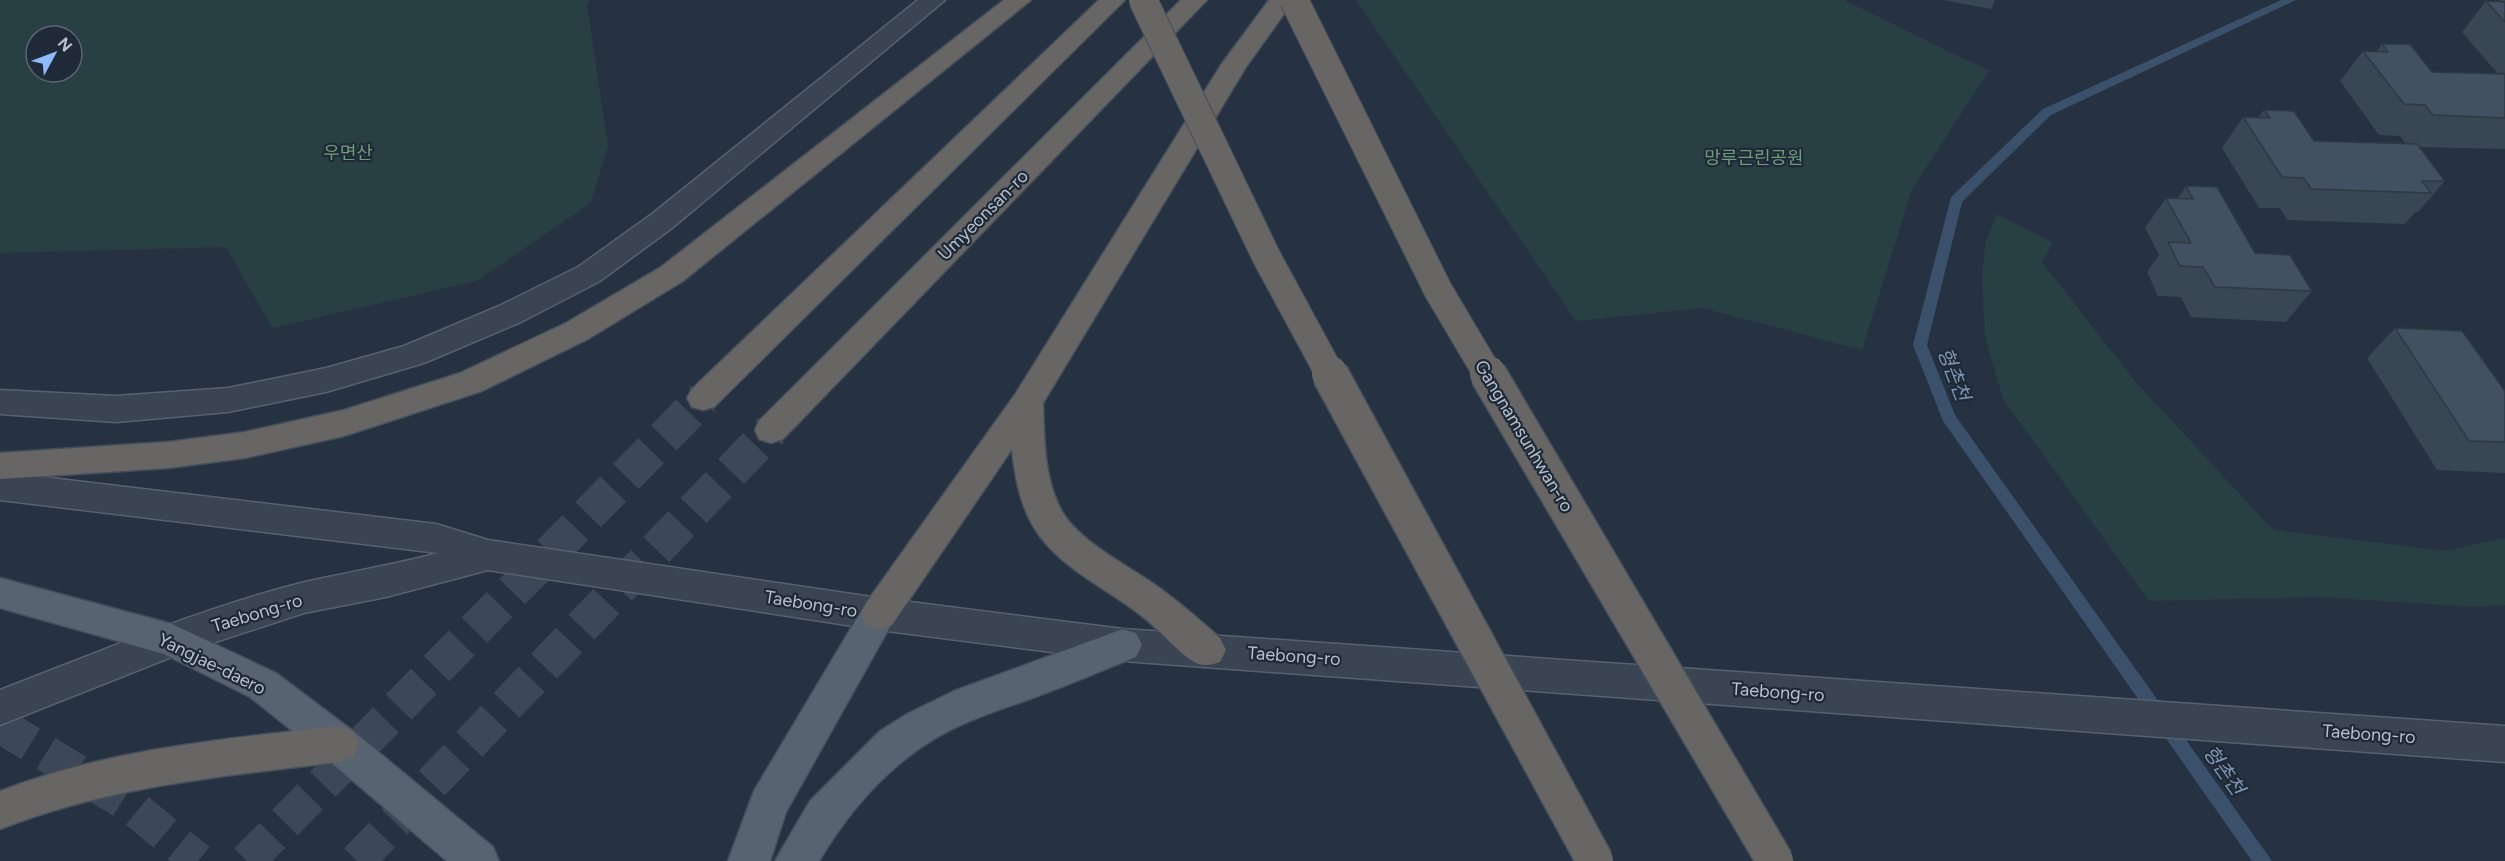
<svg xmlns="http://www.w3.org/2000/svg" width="2505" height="861" font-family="Figtree,'Noto Sans KR',sans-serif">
<rect width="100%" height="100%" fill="#263242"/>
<path fill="#284043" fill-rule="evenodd" d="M 0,0 L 590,0 L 587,6 L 608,145 L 591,203 L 476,281 L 272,328 L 226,247 L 0,253 ZM 36,36 L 72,36 L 72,72 L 36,72 Z
M 1356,0 L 1844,0 L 1989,71 L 1912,189 L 1862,350 L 1703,308 L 1576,321 Z
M 1997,214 L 2053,243 L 2042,262 L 2134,380 L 2273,530 L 2445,551 L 2505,538 L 2505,605 L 2479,607 L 2318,597 L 2149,601 L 2003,399 L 1985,336 L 1982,273 L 1986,241 Z"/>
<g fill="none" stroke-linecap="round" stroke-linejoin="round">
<path fill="#3b506b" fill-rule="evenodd" d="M 2281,0 L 2296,0 L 2051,115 L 1962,202 L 1927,345 L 1955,415 L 2272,861 L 2252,861 L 1943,421 L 1913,345 L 1951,197 L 2043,109 Z"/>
<path stroke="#3c4757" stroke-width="36" stroke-dasharray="36 18" stroke-linecap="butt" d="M 0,725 L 130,805 L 198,861"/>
<path stroke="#3c4757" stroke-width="36" stroke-dasharray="36 18" stroke-linecap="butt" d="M 247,861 L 703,398
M 357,861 L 771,430"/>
<g stroke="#58626f" stroke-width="3">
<path id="minor" d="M 918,0 L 945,0 L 672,228 L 600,281 L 521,322 L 424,363 L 326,392 L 228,412 L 116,422 L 0,414 L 0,390 L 116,396 L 228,388 L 326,368 L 404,346 L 499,306 L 578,267 L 652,214 Z"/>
</g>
<g stroke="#58626f" stroke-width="3">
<path id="tertiary" d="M 0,472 L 436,524 L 488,540 L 879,598 L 1123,629 L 2505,726 L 2505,762 L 1123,661 L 879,630 L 488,570 L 386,597 L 304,613 L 179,654 L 0,725 L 0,690 C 100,652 200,608 305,582 C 349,572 394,565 438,553 L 0,500 Z"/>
</g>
<g stroke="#444d5b" stroke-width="3">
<path id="primary" d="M 0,578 L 172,624 L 276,673 L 353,731 L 493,847 L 499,861 L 447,861 L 325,757 L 250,697 L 164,654 L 0,608 Z
M 879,598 L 892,603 L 897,614 L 786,812 L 770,861 L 728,861 L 754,791 L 866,603 Z
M 1123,629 L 1136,633 L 1142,645 L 1136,657 C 1102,670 1069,685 1035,697 C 1000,710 965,720 934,739 C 886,768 847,814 819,861 L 775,861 L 810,801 L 880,731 L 907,714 L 954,691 Z"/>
</g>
<g stroke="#454f5c" stroke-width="3">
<path id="trunk" d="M 1004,0 L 1031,0 L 683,281 L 588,339 L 482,391 L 344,436 L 245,458 L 168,468 L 0,479 L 0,453 L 168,442 L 245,432 L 344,410 L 460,373 L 566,323 L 661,267 Z
M 1099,0 L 1125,0 L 714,407 L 703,410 L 692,407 L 687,398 L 692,389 Z
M 1181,0 L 1207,0 L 783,439 L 771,443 L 759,439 L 755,430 L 759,421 Z
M 1269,0 L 1294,0 L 1246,67 L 1043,403 C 1044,437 1044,474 1059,506 C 1075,541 1130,566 1161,589 C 1181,604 1201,621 1220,638 L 1226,650 L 1220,662 C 1210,665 1204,667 1194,662 C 1176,651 1160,630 1143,617 C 1110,590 1065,571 1039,535 C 1021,510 1015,479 1012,449 L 892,625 L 879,630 L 866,625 L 861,614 L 866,603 L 1016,393 L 1221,65 Z
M 339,726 L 353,731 L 359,744 L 353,757 L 339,762 C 223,776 109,786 0,829 L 0,791 C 110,749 223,739 339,726 Z"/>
</g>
<use href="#minor" fill="#3a4452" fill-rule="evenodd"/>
<use href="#tertiary" fill="#3a4452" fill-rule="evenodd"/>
<use href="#primary" fill="#586371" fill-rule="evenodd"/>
<use href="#trunk" fill="#686664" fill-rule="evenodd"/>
<g stroke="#454f5c" stroke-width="30" stroke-linecap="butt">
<path id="trunk-bridge-far1" d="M 1143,0 L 1266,256 L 1331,376
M 1294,0 L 1438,290 L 1489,376"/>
</g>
<g stroke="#454f5c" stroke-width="39" stroke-linecap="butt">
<path id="trunk-bridge" d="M 1330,374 L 1595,861
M 1488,374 L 1775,861"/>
</g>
<use href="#trunk-bridge-far1" stroke="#686664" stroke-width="28"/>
<use href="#trunk-bridge" stroke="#686664" stroke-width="36"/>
</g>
<path fill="#394653" d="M 1943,0 L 1995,0 L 1991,9 Z
M 2500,0 L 2505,0 L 2505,149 L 2419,147 L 2445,181 L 2418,212 L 2415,212 L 2405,224 L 2287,220 L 2280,208 L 2259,208 L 2222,148 L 2243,117 L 2258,118 L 2264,110 L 2314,141 L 2405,143 L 2400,136 L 2379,135 L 2340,81 L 2363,51 L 2377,51 L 2382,44 L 2432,72 L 2498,74 L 2462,32 L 2486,1 L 2498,1 Z
M 2186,186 L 2255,253 L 2312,291 L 2286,322 L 2191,317 L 2181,297 L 2158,296 L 2147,272 L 2159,255 L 2145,228 L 2166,198 L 2178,198 Z
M 2395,328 L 2505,391 L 2505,473 L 2437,470 L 2367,358 Z"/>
<path fill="#425161" stroke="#2e3944" stroke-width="1.5" d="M 2486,1 L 2505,2 L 2505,22 Z
M 2382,44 L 2410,44 L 2432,72 L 2505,74 L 2505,118 L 2433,115 L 2425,105 L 2404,104 L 2363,51 L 2388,52 Z
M 2264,110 L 2294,111 L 2314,141 L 2417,144 L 2445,181 L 2422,181 L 2431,193 L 2311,189 L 2304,178 L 2282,177 L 2243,117 L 2270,118 Z
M 2186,186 L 2217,187 L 2255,253 L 2290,255 L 2312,291 L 2215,287 L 2203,267 L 2180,266 L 2168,242 L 2191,243 L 2166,198 L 2193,199 Z
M 2395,328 L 2462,331 L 2505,391 L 2505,442 L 2469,441 Z"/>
<g text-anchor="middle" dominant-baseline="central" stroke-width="4.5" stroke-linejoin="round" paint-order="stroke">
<g font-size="18" fill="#6e9d78" stroke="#1f2937">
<text x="348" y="153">우면산</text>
<text x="1754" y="158">망루근린공원</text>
</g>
<g font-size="18" fill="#b7c0cc" stroke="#1f2937">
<text transform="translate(983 215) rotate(-45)">Umyeonsan-ro</text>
<text transform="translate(1524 436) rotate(59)">Gangnamsunhwan-ro</text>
<text transform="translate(811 604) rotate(9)">Taebong-ro</text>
<text transform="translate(257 613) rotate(-17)">Taebong-ro</text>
<text transform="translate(1294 656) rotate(4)">Taebong-ro</text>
<text transform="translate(212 664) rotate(26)">Yangjae-daero</text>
<text transform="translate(1778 692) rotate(4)">Taebong-ro</text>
<text transform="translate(2369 734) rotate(4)">Taebong-ro</text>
</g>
<g font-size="20" font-style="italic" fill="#7e96b3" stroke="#1f2937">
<text transform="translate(1954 374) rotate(69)">형촌천</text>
<text transform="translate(2224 770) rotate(55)">형촌천</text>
</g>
</g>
<g transform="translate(54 54) rotate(49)"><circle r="28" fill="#1f2937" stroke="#5c6573" stroke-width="1.5"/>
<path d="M0-4.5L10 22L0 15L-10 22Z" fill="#8fbaf9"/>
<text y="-9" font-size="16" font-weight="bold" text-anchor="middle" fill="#b7c0cc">N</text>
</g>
</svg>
